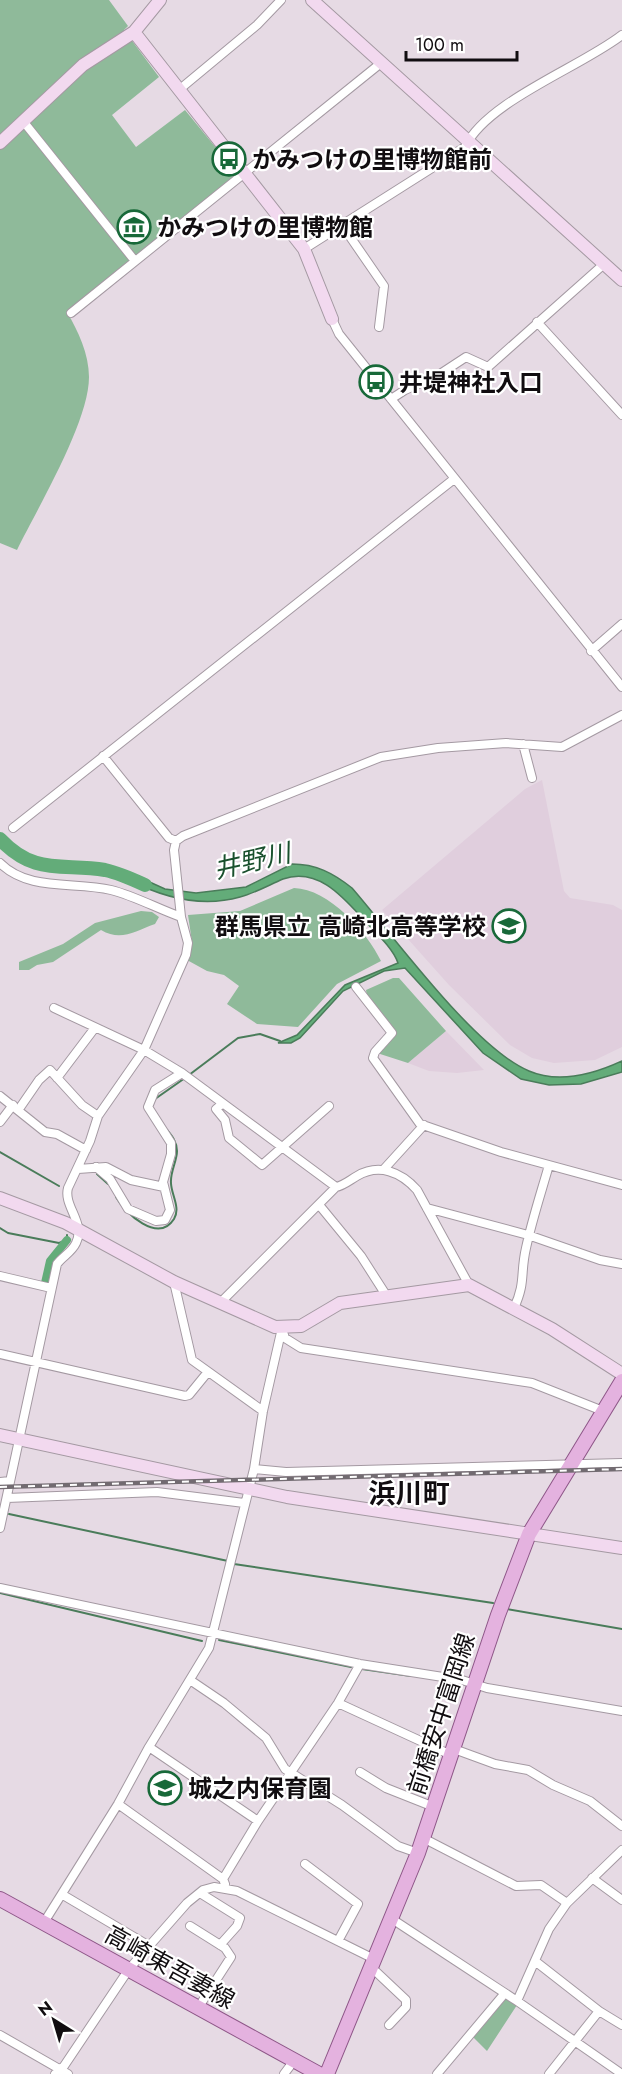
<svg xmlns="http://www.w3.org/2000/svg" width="622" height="2074" font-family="Jost,'Noto Sans JP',sans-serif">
<rect width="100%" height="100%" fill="#e6dae4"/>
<path fill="#e0cedd" d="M 542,780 L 564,891 L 570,898 L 613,905 L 622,910 L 622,1047 L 595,1060 L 554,1063 L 532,1058 L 510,1045 L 449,985 L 382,910 L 525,789 Z
M 446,1031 L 484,1070 L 457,1073 L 429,1071 L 408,1063 Z"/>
<path fill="#8fba9a" d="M 0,0 L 109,0 L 128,26 L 124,30 L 159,77 L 112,115 L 136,147 L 185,110 L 239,176 L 67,312 C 78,331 89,354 89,377 C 89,422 38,507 17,550 L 0,543 Z
M 294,888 C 329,889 367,932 381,961 L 337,984 L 298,1027 L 257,1024 L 227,1004 L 239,986 L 224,975 L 207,971 L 187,960 L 192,942 L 188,915 L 240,911 Z
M 141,911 L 152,912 L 159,917 L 155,924 C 135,931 121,942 101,930 L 53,962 L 37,965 L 29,970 L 19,970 L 19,962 L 63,944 L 95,923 Z
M 393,978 L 399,978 L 446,1031 L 408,1063 L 377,1053 L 396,1033 L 367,996 L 366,990 Z
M 506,1998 L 517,2005 L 487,2051 L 473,2037 Z"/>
<path fill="#63ac79" stroke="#4a7c5a" stroke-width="1.5" d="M 292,864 C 316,864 333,873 352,888 C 393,935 474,1048 529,1071 C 559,1084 594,1074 622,1061 L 622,1072 L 581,1084 L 549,1085 L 521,1079 L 483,1053 L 405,968 L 384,971 L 343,991 L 300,1038 L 291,1043 L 278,1043 L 297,1035 L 345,985 L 398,963 C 393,948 375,932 364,920 C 343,897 318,867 283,879 C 269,885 255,893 240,897 C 201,908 164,898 129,880 L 132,874 L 165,889 L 196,893 L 246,887 Z"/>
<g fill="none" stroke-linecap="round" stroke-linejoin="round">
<path stroke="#4a7c5a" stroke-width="2" d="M 189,1075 L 238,1038 L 260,1034 L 280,1041
M 155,1099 L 185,1078
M 0,1152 L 59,1186
M 97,1174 L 108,1184
M 116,1197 C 125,1213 158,1244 174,1219 C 181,1208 171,1194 171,1183 C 170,1172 177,1161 177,1151 C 177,1142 172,1136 167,1130
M 0,1228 L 8,1233 L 59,1243 L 67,1240 L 67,1235
M 9,1514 L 228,1561
M 234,1564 L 493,1603
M 0,1593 L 202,1641
M 507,1609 L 622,1629
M 219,1640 L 351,1667
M 362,1669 L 411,1676"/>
<path stroke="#63ac79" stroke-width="8" d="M 45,1283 L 50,1261 L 67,1240"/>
<path stroke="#63ac79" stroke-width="14" d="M 0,839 C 35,876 62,863 105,870 C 119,873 132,879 145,885"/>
<g stroke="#a499a2" stroke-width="10">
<path id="street" d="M 180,89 L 257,25 L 281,0
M 23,121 L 135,261
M 342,225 L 384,286 L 379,327
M 304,249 L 465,147 C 487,101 581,67 622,35
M 71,313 L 381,63
M 332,319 L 339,334 L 622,687
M 537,322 L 622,415
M 391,399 L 405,390 L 437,376 L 466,357 L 488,367 L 604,264
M 591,651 L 622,624
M 523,744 L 532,778
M 103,756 L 169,838 L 176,841
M 13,828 L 454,479
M 0,863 C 29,892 75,881 111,890 C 135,896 158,909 181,917
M 356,987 L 392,1033 L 375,1052 L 373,1058 L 420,1124 L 501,1152 L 622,1185
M 54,1008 L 144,1050 L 182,1073 L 336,1187 C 343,1186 350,1180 357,1176 C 379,1163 401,1172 417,1190 L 469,1285
M 57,1078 L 94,1029
M 0,1096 L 45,1132 L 57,1134 L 86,1150
M 222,1104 L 216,1109 L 225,1120 L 229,1138 L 262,1165 L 329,1106
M 19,1109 L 39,1080 L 50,1070 L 82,1105 L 98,1116
M 0,1122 L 13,1105
M 96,1167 L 110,1179 L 128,1209 L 156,1221 L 165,1220 L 170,1210 L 163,1182 L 171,1154 L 171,1143 L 148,1107 L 155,1090 L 182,1073
M 78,1169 L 106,1167 L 131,1180 L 164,1187
M 384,1169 L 424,1125
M 320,1206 L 361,1256 L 386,1295
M 427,1208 L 528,1235 L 600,1260 L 622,1264
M 0,1276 L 51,1288
M 174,1282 L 192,1360 L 263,1411
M 220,1303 L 336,1187
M 514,1308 C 526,1282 520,1274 526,1248 C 532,1220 541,1193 549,1165
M 282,1329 L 285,1338 L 301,1348 L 532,1383 L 603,1411
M 0,1354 L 185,1396 L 189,1395 L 207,1373
M 254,1469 L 286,1472 L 622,1463
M 0,1482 L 10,1481
M 7,1498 L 157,1492 L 244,1503
M 0,1528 L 57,1264 C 63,1256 72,1252 76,1243 C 86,1223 63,1206 68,1188 L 90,1141 L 98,1116 L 144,1050 L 186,955 L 188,943 L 181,917 L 174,850 L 176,841 L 183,836 L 381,757 L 438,748 L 506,743 L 562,747 L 622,715
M 0,1588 L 360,1664 L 462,1680 L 487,1688 L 622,1711
M 190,1680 L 224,1703 L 266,1738 L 285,1769 L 342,1805 L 398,1846 L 418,1853
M 338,1703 L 451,1755
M 149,1747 L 258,1821
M 454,1749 L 495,1764 L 528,1770 L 553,1785 L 590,1801 L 622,1826
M 360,1772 L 386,1788 L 434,1807
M 118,1804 L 223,1879 L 225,1884
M 423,1838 L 516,1886 L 541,1885 L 567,1903
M 305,1864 L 358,1904 L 338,1941
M 592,1878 L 622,1900
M 223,1879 L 258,1821 L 338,1703 L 360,1664
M 200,1893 L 240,1918 L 237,1926 L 220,1945
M 63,1895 L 151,1947
M 392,1919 L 517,2001 L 622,2074
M 43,1924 L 118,1804 L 149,1747 L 209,1648 L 254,1469 L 263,1411 L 282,1328
M 190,1926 L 225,1948 L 231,1957 L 198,2008
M 535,1961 L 599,2011 L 622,2025
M 371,1967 L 406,2000 L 406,2007 L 389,2025
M 517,2001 L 549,1929 L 567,1903 L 622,1850
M 0,2035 L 68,2074
M 55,2074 L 64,2066 L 129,1969 L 187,1903 L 203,1890 L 214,1887 L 237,1891 L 374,1959
M 284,2074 L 293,2062
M 437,2074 L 505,1993
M 549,2074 L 599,2011"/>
</g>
<g stroke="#a499a2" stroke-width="14">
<path id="secondary" d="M 312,0 L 622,280
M 134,32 L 304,249 L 332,319
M 0,143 L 83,65 L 134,32 L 160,0
M 0,1198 L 66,1223 L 174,1282 L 275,1327 L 301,1326 L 340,1303 L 469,1285 L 552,1329 L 622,1374
M 0,1435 L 287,1497 L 622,1548"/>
</g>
<g stroke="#8e5788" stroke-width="16">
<path id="primary" d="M 0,1899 L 319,2074
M 327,2074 L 418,1853 L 498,1615 L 529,1534 L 622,1381"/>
</g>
<use href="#street" stroke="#fff" stroke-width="8"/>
<use href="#secondary" stroke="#f2d9ef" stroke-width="12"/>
<use href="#primary" stroke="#e4b2df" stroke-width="14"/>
<g stroke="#726b71" stroke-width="4.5">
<path id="rail" d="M 0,1487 L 622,1469"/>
</g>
<use href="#rail" stroke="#fff" stroke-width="2" stroke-dasharray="7" stroke-linecap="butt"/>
</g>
<defs>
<g id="bus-ring" transform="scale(1.725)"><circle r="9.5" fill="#fff" stroke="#186939" stroke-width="1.5"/><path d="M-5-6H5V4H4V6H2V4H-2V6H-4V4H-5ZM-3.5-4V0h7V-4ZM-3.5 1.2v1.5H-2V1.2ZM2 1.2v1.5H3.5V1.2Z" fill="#186939"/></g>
<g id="museum-ring" transform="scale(1.725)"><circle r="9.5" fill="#fff" stroke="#186939" stroke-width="1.5"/><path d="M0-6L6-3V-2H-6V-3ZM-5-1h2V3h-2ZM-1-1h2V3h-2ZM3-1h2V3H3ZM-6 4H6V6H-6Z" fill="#186939"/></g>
<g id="school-ring" transform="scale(1.725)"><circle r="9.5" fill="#fff" stroke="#186939" stroke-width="1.5"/><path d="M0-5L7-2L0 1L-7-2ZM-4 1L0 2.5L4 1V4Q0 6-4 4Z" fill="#186939"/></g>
</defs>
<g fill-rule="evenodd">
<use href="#bus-ring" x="229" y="159"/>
<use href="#museum-ring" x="134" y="227"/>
<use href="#bus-ring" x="376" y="382"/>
<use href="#school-ring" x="509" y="926"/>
<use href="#school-ring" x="165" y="1788"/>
</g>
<g text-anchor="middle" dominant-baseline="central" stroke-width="4.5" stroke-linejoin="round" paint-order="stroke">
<g font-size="24" font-weight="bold" fill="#110d10" stroke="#fff" text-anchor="start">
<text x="252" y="159">かみつけの里博物館前</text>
<text x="157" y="227">かみつけの里博物館</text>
<text x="399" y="382">井堤神社入口</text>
<text x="486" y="926" text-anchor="end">群馬県立 高崎北高等学校</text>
<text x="188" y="1788">城之内保育園</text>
</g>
<g font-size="24" fill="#110d10" stroke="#fff">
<text transform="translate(441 1714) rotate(-72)">前橋安中富岡線</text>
<text transform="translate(170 1967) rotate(29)">高崎東吾妻線</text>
</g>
<g font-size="26" font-style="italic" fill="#19502d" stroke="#fff">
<text transform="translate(252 861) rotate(-13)">井野川</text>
</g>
<g font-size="27" font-weight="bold" fill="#110d10" stroke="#fff">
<text x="409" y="1493">浜川町</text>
</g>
</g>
<g transform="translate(54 2020) rotate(323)" stroke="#ffffff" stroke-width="4.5" paint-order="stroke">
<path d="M0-4.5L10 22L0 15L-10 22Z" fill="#110d10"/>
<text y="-9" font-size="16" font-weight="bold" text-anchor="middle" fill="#110d10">N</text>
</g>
<path d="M406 51v9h111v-9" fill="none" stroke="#110d10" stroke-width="3"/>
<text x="415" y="51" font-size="18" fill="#110d10" stroke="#ffffff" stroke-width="4.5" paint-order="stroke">100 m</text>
</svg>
